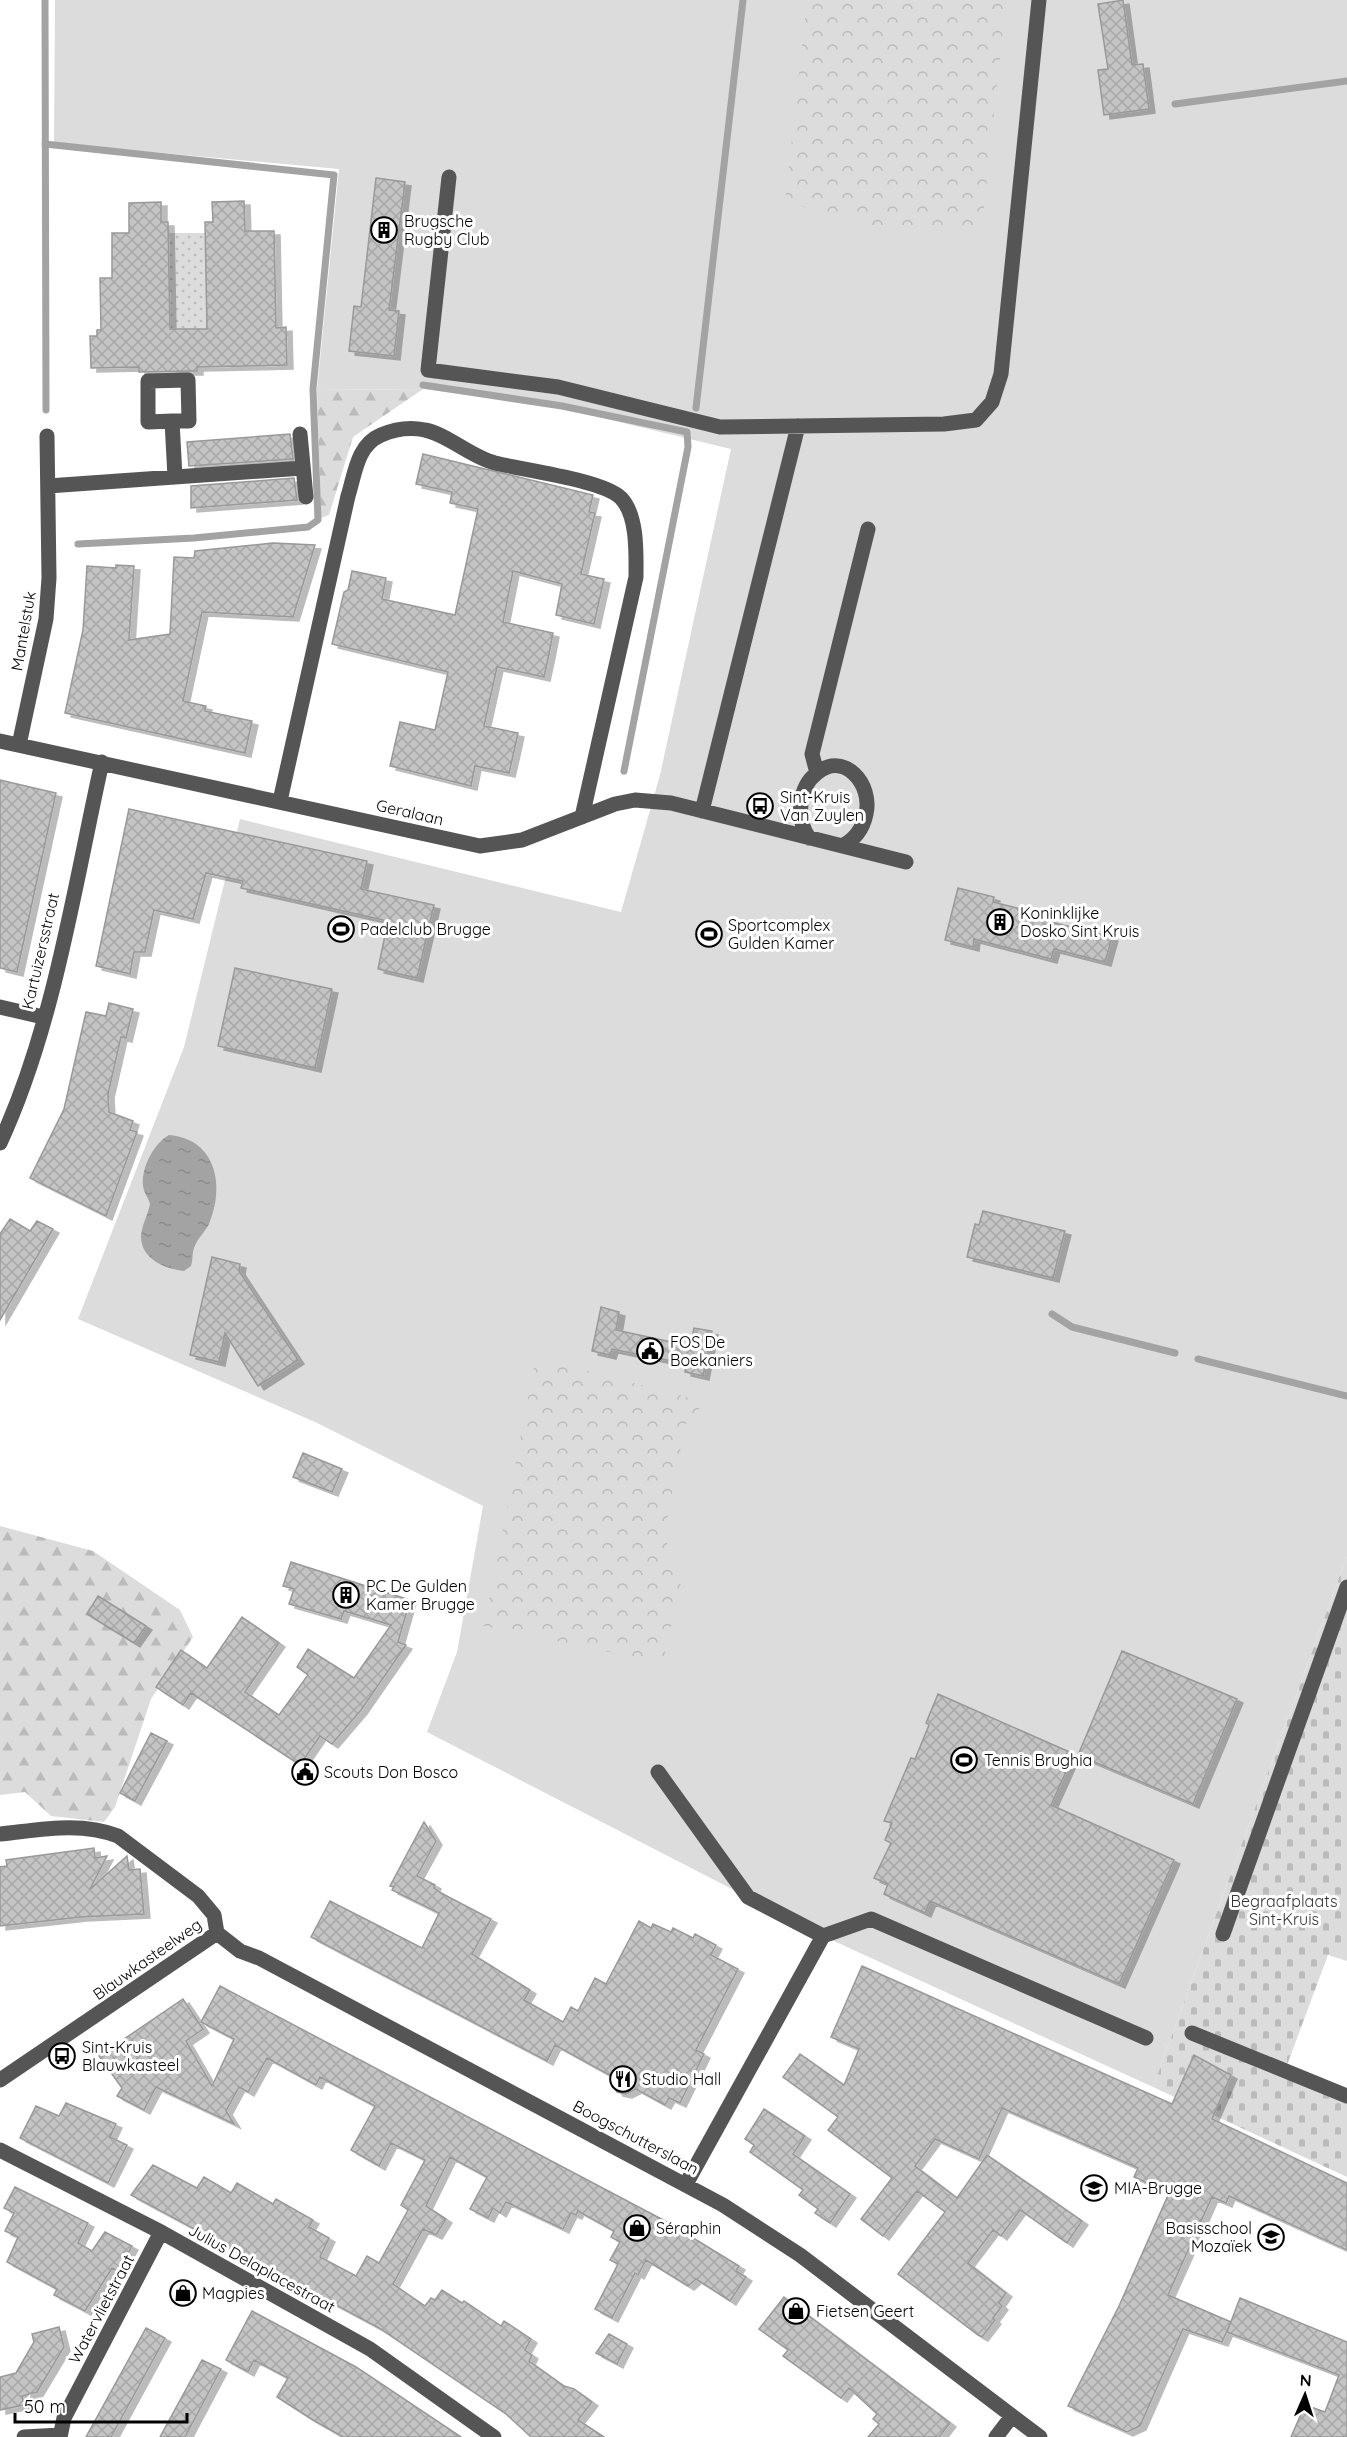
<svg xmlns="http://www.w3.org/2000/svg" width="1347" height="2437" font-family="Quicksand,sans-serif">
<defs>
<pattern id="forest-firs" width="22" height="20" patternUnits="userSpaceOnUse" patternTransform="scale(1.5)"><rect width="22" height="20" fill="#dcdcdc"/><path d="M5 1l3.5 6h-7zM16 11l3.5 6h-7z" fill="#bbb"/></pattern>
<pattern id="cemetery-stones" width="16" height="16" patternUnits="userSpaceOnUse" patternTransform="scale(1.5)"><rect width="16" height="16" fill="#dcdcdc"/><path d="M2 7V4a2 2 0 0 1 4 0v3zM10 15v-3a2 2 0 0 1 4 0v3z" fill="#bbb"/></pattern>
<pattern id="park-crowns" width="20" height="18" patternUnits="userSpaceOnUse" patternTransform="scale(1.5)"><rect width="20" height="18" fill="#dcdcdc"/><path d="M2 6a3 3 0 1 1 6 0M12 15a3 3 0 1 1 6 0" fill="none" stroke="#bbb"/></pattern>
<pattern id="garden-dots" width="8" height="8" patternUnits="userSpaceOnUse" patternTransform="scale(1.5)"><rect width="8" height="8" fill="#dcdcdc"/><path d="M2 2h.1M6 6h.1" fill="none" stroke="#bbb" stroke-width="1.8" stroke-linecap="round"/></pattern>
<pattern id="water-ripples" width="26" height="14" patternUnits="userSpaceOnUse" patternTransform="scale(1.5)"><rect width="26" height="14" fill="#a3a3a3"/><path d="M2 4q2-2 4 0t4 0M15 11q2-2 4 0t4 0" fill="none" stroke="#8b8b8b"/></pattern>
<pattern id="building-cross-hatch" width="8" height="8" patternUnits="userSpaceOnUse" patternTransform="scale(1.5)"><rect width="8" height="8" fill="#c4c4c4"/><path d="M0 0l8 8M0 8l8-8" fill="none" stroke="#a7a7a7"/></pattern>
<filter id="shadow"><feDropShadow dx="6" dy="4" stdDeviation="0" flood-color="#0004"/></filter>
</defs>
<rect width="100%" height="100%" fill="#fff"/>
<path fill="#dcdcdc" d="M 55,0 L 1347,0 L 1347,1556 L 1153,2087 L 823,1936 L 427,1732 L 457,1652 L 483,1506 L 315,1422 L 78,1319 L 184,1047 L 240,819 L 621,912 L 660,775 L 731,449 L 553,406 L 423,389 L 317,390 L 339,169 L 54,143 Z"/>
<path fill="url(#forest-firs)" d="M 423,389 L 353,437 L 329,515 L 321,518 L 317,390 Z
M 0,1526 L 93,1551 L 180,1610 L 193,1637 L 151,1699 L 115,1807 L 104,1822 L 51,1816 L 25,1792 L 0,1795 Z"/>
<path fill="url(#cemetery-stones)" d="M 1347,1556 L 1347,1961 L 1328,1955 L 1287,2065 L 1347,2090 L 1347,2177 L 1153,2087 Z"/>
<path fill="url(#park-crowns)" d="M 807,0 L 1006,0 L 982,227 L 883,228 L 785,202 Z
M 536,1357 L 705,1402 L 685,1425 L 664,1537 L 683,1574 L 663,1663 L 484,1626 Z"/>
<path fill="url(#garden-dots)" d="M 168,233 L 205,233 L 207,329 L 170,329 Z"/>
<path fill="url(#water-ripples)" d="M 169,1135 C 217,1139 225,1187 209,1224 C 205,1232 197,1239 194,1248 C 192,1253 193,1260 191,1266 L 184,1271 C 165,1269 142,1259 141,1238 C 141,1226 148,1215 150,1204 C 148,1197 144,1193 143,1186 C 141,1168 154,1143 169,1135 Z"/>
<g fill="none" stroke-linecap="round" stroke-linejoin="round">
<path stroke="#a3a3a3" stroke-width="7" d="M 45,0 L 46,410
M 1175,104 L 1347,81
M 45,144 L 334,175 L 313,389 L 318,520 L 308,527 L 194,538 L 78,544
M 423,385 L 562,406 L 687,432 L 688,447 L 624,771
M 696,408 L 743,0
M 1052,1314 L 1072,1327 L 1175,1353
M 1198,1359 L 1347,1396"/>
</g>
<path fill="url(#building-cross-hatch)" stroke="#999" stroke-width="1.5" filter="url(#shadow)" d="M 1123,0 L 1132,65 L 1143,64 L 1149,109 L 1104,115 L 1098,70 L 1108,69 L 1098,4 Z
M 376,178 L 405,182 L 389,310 L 399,311 L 394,356 L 349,351 L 354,306 L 361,307 Z
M 244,201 L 245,231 L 274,231 L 276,328 L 286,327 L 287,365 L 197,367 L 197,371 L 192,371 L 139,372 L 139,367 L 91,368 L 90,336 L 97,336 L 97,330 L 101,330 L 100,278 L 112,278 L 112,233 L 129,233 L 129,203 L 161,202 L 161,222 L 168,222 L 170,329 L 207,329 L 205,222 L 213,222 L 212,202 Z
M 290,434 L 293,459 L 189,466 L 187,442 Z
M 423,454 L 593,495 L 589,512 L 595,513 L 581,574 L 604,579 L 594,624 L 556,615 L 562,584 L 513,571 L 503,622 L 553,633 L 549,654 L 544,677 L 497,667 L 484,726 L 518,733 L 513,756 L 509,773 L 475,766 L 471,786 L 390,766 L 400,722 L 435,730 L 448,672 L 332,644 L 344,592 L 348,590 L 352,571 L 386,578 L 382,599 L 455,615 L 478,509 L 450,503 L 452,492 L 416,484 Z
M 294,478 L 297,500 L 191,508 L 191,486 Z
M 273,543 L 315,545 L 293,617 L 202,612 L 183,701 L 206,706 L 205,711 L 252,721 L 245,753 L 65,713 L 83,630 L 87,566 L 116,568 L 116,565 L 134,566 L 129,640 L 170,634 L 174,557 L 194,558 L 195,551 Z
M 0,780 L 56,793 L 17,972 L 0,968 Z
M 129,809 L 367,861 L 361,889 L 434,905 L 417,978 L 378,969 L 388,921 L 241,888 L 243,881 L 206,873 L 193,919 L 154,910 L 145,952 L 134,952 L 130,974 L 96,966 Z
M 958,888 L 994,897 L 993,902 L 1037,913 L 1035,918 L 1112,937 L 1105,962 L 1054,949 L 1051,959 L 974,939 L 973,947 L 945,940 Z
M 235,968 L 332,989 L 315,1068 L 218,1046 Z
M 109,1003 L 133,1009 L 126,1038 L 121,1037 L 108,1094 L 109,1112 L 133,1121 L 130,1130 L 137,1132 L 106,1216 L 30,1178 L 64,1109 L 86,1012 L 106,1016 Z
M 983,1211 L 1065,1231 L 1053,1278 L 967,1257 L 975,1224 L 979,1225 Z
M 10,1219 L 30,1231 L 37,1221 L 53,1229 L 0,1320 L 0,1234 Z
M 212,1257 L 240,1264 L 239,1271 L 298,1360 L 258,1386 L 225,1333 L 219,1362 L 190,1355 Z
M 601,1307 L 619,1312 L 616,1330 L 690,1346 L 694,1328 L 712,1331 L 703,1376 L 685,1372 L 686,1364 L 612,1349 L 610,1355 L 592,1351 Z
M 303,1453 L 342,1469 L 332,1492 L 293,1477 Z
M 291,1562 L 410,1600 L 398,1642 L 406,1645 L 361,1710 L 332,1744 L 320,1736 L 300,1765 L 191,1693 L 183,1705 L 156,1687 L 181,1650 L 207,1668 L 242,1617 L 279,1643 L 245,1692 L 279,1715 L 308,1675 L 297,1667 L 308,1649 L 354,1678 L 391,1625 L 344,1611 L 341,1619 L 289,1604 L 294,1589 L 283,1586 Z
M 98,1596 L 146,1626 L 134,1643 L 87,1614 Z
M 1122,1651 L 1237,1699 L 1193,1804 L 1078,1755 Z
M 938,1694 L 1074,1754 L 1051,1805 L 1174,1860 L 1119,1984 L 930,1901 L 925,1913 L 884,1894 L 888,1884 L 874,1878 L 891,1843 L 885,1840 L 892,1823 L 884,1821 L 911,1758 L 915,1759 L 929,1725 L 926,1723 Z
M 151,1733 L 167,1741 L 135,1801 L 120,1793 Z
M 424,1822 L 436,1841 L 417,1876 L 435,1885 L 434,1888 L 441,1893 L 491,1919 L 472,1954 L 530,1990 L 524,2000 L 563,2022 L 571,2007 L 578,2011 L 595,1978 L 606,1984 L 639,1921 L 651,1928 L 653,1924 L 671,1932 L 673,1928 L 693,1938 L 695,1934 L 716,1945 L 711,1955 L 738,1969 L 696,2050 L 704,2054 L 680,2103 L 669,2098 L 665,2105 L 636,2089 L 626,2094 L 617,2092 L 613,2085 L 613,2077 L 555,2045 L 547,2061 L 311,1937 L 330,1901 L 422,1948 L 439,1913 L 392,1890 L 394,1887 L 390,1886 Z
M 94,1848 L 95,1858 L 107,1856 L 90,1889 L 127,1856 L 129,1870 L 140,1869 L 144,1914 L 81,1917 L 0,1926 L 0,1867 L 7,1866 L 6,1860 Z
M 862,1966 L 1172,2104 L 1194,2055 L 1231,2075 L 1212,2119 L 1347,2183 L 1347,2250 L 1229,2196 L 1226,2203 L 1212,2197 L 1168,2295 L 1231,2322 L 1222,2342 L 1183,2329 L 1140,2426 L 1127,2432 L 1068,2406 L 1119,2306 L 1169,2193 L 1134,2177 L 1138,2168 L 1002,2108 L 979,2159 L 935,2139 L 915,2166 L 957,2198 L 987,2155 L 1082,2221 L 1067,2243 L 1020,2210 L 1001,2236 L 993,2230 L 968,2263 L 1006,2293 L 999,2303 L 1002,2306 L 993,2318 L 995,2320 L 982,2337 L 978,2335 L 898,2274 L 945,2212 L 917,2191 L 883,2236 L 861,2219 L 892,2178 L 828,2130 L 838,2117 L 783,2077 L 800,2054 L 844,2085 L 859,2049 L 831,2037 Z
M 220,1986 L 667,2222 L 739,2266 L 736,2271 L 746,2277 L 730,2301 L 696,2279 L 688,2286 L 646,2260 L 638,2275 L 635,2273 L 612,2318 L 595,2309 L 618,2264 L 610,2260 L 620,2242 L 611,2237 L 614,2231 L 578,2211 L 576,2215 L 571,2213 L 563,2229 L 506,2202 L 500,2213 L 493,2208 L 488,2218 L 470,2209 L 487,2177 L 450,2157 L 426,2206 L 446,2219 L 436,2235 L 423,2229 L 393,2284 L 425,2306 L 431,2298 L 435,2300 L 442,2290 L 462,2303 L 464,2301 L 501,2326 L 504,2321 L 531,2339 L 525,2350 L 532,2355 L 529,2361 L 564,2386 L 574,2389 L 592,2402 L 578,2420 L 604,2437 L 531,2437 L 506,2414 L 379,2328 L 131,2195 L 153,2165 L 197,2188 L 204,2177 L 231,2193 L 237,2183 L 273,2204 L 276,2199 L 313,2220 L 309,2227 L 329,2238 L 320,2257 L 356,2276 L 367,2256 L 379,2263 L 408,2210 L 401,2205 L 425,2160 L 391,2143 L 379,2166 L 351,2150 L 375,2106 L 320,2077 L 316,2085 L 267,2058 L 248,2092 L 239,2087 L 226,2111 L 234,2124 L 156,2087 L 144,2110 L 117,2096 L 122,2088 L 99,2056 L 183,1999 L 203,2029 L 186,2041 L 212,2086 L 234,2039 L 201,2022 Z
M 66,2103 L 116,2124 L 110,2137 L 127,2145 L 108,2183 L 20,2138 L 36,2106 L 59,2116 Z
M 764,2109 L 805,2136 L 793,2154 L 850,2194 L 830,2223 L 815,2213 L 818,2209 L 799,2195 L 803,2190 L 750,2152 L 754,2145 L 745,2139 Z
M 15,2187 L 88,2223 L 78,2243 L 92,2251 L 105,2232 L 132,2246 L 118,2271 L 112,2268 L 85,2311 L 54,2295 L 57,2289 L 7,2262 L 18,2237 L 5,2231 L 14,2213 L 4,2208 Z
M 784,2297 L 950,2423 L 939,2437 L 868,2437 L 879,2424 L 873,2419 L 877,2414 L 849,2388 L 841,2398 L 783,2356 L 788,2350 L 759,2329 Z
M 1240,2298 L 1347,2342 L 1347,2437 L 1291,2437 L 1305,2405 L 1325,2412 L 1339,2375 L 1227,2332 Z
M 252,2311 L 356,2367 L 461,2437 L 343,2437 L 313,2420 L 277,2397 L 288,2378 L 254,2360 L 248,2372 L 226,2360 Z
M 59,2327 L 64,2347 L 37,2392 L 22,2396 L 24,2405 L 0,2410 L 0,2377 L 16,2373 L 34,2342 L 32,2334 Z
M 146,2328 L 165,2338 L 111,2437 L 86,2437 Z
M 609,2334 L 627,2344 L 617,2364 L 596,2353 Z
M 202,2360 L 221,2369 L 185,2437 L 160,2437 Z"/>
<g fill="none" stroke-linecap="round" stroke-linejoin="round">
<path stroke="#555" stroke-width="15" d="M 449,177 L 428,370 L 558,387 L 720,427 L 944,424 L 976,420 L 992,402 L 1001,374 L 1039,0
M 172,421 L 148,422 L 148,381 L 188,380 L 189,421 L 172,421 L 175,477
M 300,434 L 306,497
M 48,486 L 303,468
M 0,741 L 480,846 L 522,840 L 615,804 L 635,800 L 671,803 L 906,862
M 19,745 L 46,619 L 49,578 L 47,436
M 817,773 L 812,754 L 868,529
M 280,801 L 348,496 C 355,474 357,445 381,435 C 395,429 411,427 425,430 C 447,434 471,457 495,463 C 523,470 603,480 621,498 C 638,516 636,554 636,577 L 582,817
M 702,811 L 798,426
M 809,838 C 796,820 798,787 817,773 C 844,751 873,784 866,814 C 863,828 856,839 842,846
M 0,1007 L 43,1017
M 0,1143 C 54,1026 74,888 102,762
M 658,1772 L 748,1897 L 823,1936 L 686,2184
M 0,1834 C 39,1830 80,1821 118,1836 L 198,1896 L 214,1915 L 217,1933
M 217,1933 L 240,1951 L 259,1958 L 723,2205 L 800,2255 L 1040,2437
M 1223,1934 L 1347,1587
M 823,1936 L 871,1919 L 1146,2038
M 1192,2033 L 1347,2096
M 0,2080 L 217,1933
M 0,2150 L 161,2232 L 370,2349 L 494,2437
M 24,2437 L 60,2435
M 60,2437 L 64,2418 L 161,2232
M 996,2437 L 1012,2416"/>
</g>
<defs>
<g id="building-ring" transform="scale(1.35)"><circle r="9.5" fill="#fff" stroke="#000" stroke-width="1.5"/><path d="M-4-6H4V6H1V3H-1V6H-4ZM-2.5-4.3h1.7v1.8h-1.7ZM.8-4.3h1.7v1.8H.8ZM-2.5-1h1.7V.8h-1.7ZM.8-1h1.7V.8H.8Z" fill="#000"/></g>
<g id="bus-ring" transform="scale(1.35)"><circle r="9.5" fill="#fff" stroke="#000" stroke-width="1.5"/><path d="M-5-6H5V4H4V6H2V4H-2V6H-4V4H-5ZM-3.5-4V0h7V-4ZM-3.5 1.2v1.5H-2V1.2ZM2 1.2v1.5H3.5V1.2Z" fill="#000"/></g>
<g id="stadium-ring" transform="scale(1.35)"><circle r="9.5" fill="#fff" stroke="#000" stroke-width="1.5"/><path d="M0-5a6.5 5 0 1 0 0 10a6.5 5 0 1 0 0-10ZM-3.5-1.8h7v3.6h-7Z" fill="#000"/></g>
<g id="civic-ring" transform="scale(1.35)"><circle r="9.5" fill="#fff" stroke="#000" stroke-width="1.5"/><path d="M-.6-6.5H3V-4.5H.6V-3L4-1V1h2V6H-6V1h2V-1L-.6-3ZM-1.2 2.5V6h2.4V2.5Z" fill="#000"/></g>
<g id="restaurant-ring" transform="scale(1.35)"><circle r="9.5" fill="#fff" stroke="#000" stroke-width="1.5"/><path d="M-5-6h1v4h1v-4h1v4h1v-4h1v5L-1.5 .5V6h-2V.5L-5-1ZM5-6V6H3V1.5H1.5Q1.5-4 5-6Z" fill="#000"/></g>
<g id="school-ring" transform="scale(1.35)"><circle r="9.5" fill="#fff" stroke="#000" stroke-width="1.5"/><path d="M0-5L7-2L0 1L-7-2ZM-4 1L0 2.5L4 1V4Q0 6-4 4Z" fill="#000"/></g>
<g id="shop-ring" transform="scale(1.35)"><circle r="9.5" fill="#fff" stroke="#000" stroke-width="1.5"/><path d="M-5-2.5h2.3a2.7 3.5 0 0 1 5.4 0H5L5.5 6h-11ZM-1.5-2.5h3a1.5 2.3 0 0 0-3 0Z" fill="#000"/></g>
</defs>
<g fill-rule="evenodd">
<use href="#building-ring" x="384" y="230"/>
<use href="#bus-ring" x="760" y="806"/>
<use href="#building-ring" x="1000" y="922"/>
<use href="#stadium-ring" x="341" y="929"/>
<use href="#stadium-ring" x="709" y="934"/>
<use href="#civic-ring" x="650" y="1351"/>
<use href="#building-ring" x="346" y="1595"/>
<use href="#stadium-ring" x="964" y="1760"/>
<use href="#civic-ring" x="305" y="1772"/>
<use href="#bus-ring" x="62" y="2056"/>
<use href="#restaurant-ring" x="623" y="2079"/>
<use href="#school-ring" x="1094" y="2188"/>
<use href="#shop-ring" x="637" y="2228"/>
<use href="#school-ring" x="1271" y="2237"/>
<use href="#shop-ring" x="183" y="2293"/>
<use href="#shop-ring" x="796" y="2311"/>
</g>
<g text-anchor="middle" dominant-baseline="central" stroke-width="6" stroke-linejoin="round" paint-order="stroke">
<g font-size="16" fill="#000" stroke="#fff" text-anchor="start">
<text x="404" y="221">Brugsche<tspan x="404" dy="18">Rugby Club</tspan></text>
<text x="780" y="797">Sint-Kruis<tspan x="780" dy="18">Van Zuylen</tspan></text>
<text x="1020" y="913">Koninklijke<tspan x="1020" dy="18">Dosko Sint Kruis</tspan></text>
<text x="728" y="925">Sportcomplex<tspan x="728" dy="18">Gulden Kamer</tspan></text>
<text x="360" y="929">Padelclub Brugge</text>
<text x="670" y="1342">FOS De<tspan x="670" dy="18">Boekaniers</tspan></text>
<text x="366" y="1586">PC De Gulden<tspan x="366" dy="18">Kamer Brugge</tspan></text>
<text x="984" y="1760">Tennis Brughia</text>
<text x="324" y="1772">Scouts Don Bosco</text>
<text x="82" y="2047">Sint-Kruis<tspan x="82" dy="18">Blauwkasteel</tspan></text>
<text x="642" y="2079">Studio Hall</text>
<text x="1114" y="2188">MIA-Brugge</text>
<text x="656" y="2228">Séraphin</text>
<text x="1252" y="2228" text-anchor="end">Basisschool<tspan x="1252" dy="18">Mozaïek</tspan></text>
<text x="202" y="2293">Magpies</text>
<text x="816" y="2311">Fietsen Geert</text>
</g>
<g font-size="16" fill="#000" stroke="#fff">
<text transform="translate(23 631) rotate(-80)">Mantelstuk</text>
<text transform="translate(410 812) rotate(13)">Geralaan</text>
<text transform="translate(40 951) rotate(-77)">Kartuizersstraat</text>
<text transform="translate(147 1959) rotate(-35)">Blauwkasteelweg</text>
<text transform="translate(636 2137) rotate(28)">Boogschutterslaan</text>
<text transform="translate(262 2268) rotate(29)">Julius Delaplacestraat</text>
<text transform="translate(101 2309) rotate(-62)">Watervlietstraat</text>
</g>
<g font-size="16" fill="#333" stroke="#fff">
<text x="1284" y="1901">Begraafplaats<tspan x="1284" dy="18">Sint-Kruis</tspan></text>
</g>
</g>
<g transform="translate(1305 2395) rotate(3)" stroke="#ffffff" stroke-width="4.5" paint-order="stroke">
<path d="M0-4.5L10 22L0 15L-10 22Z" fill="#000000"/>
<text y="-9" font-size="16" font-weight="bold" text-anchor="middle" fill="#000000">N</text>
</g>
<path d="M15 2413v9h172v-9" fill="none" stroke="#000000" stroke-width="3"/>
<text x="24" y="2413" font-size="18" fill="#000000" stroke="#ffffff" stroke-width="4.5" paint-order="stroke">50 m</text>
</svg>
